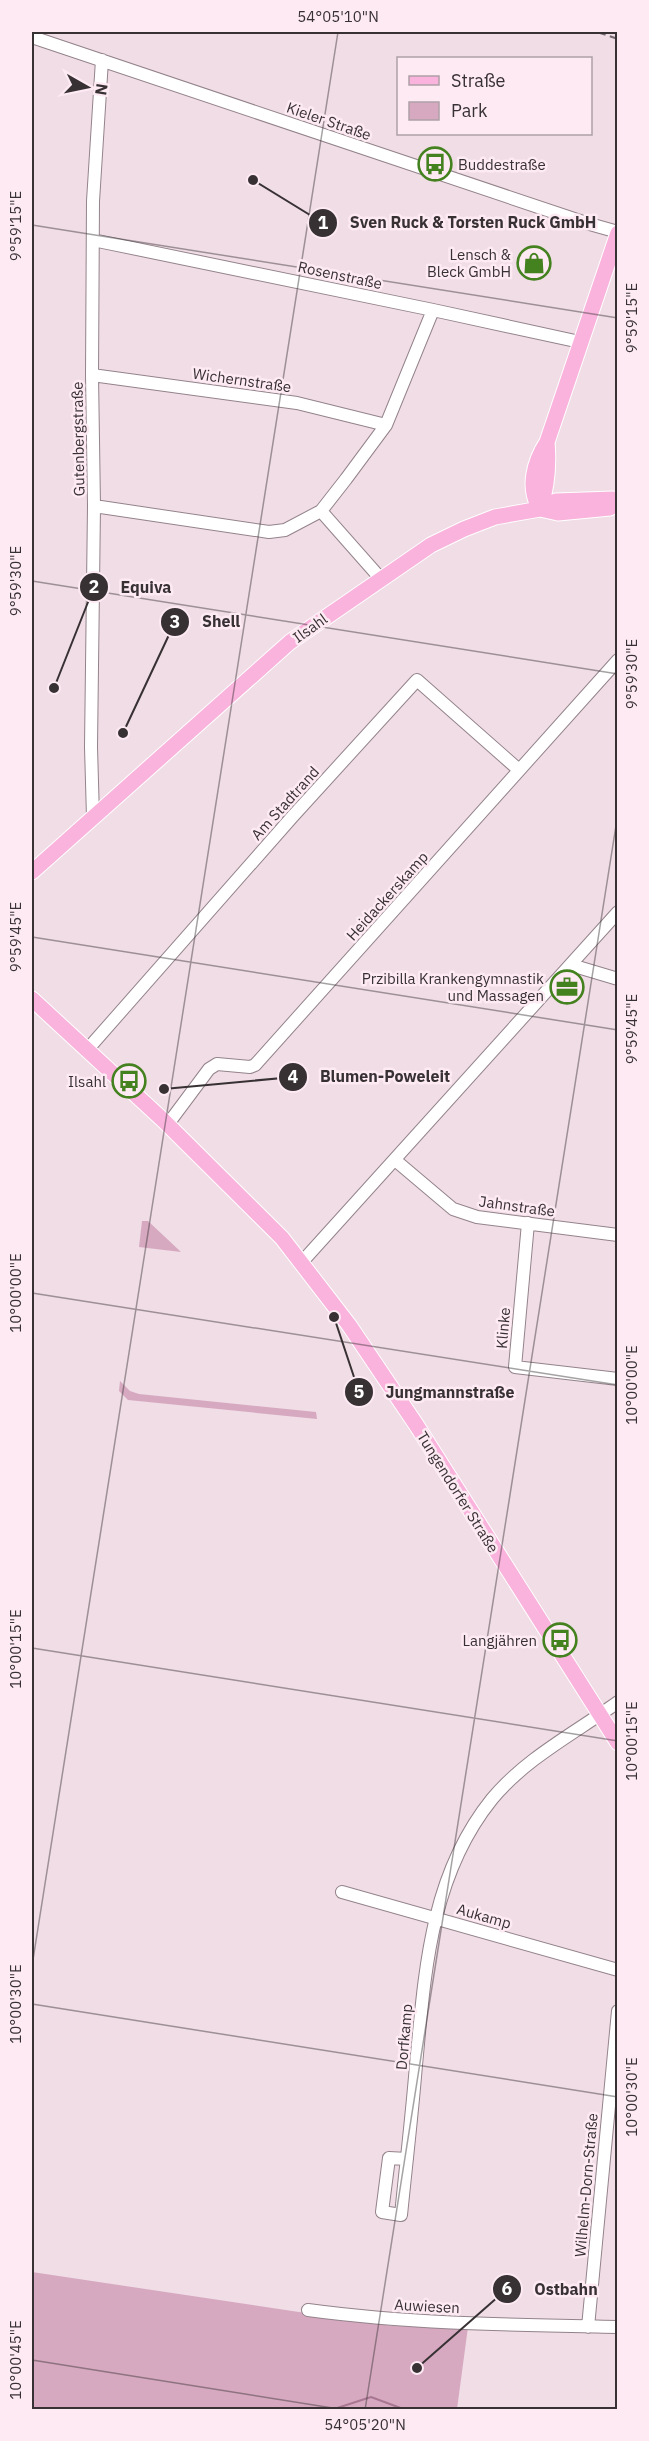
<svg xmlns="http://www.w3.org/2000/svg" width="649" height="2441" font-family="'IBM Plex Sans',sans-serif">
<rect width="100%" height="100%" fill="#f0dde6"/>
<path fill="#d6a9c0" d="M 142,1221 L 148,1221 L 181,1252 L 139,1247 Z
M 120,1381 L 130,1391 L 139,1394 L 316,1412 L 317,1419 L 128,1400 L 119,1391 Z
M 32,2272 L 392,2326 L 468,2327 L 457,2409 L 32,2409 Z"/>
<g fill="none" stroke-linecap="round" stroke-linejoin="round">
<path stroke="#a97792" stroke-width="2" d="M 331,2410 L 371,2397 L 406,2410"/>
<g stroke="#94838b" stroke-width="14">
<path id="minor" d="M 32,37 L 586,223 L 618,232
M 93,240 L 433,310 L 580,342
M 92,375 L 297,403 L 386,425
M 94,506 L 269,532 L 285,530 L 321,511 L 346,479 L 386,425 L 433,310
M 321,511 L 381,579
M 93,817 L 91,747 L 94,506 L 92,375 L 93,201 L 102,60
M 571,965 L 618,979
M 87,1050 L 293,816 L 417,680 L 519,770
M 168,1124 L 209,1069 L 217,1064 L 250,1067 L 255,1065 L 618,660
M 395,1160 L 453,1209 L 477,1217 L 618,1235
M 528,1223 L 515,1367 L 618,1379
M 301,1263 L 618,912
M 342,1892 L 618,1970
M 407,2159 L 389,2158 L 382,2212 L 401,2215 C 406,2165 412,2115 416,2065 C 425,1971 430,1876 492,1799 C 526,1758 575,1733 618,1702
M 308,2310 C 411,2324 514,2325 618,2327
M 588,2327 L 618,2011"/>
</g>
<g stroke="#fff" stroke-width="17">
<path id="major" d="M 540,509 C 527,488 534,462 547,442 L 618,233
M 540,509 L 556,501 L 613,499
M 540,509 C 547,487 549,464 547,442
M 32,872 L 290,642 L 431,545 L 464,529 L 495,517 L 540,509 L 558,513 L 610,508 L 618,503
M 32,999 L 163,1120 L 282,1238 L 349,1325 L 417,1426 L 618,1743"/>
</g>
<use href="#minor" stroke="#fff" stroke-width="12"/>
<use href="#major" stroke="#fab3dc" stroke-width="15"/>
<path stroke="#74696e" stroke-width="2" stroke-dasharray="9 4.5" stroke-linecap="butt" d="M 597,32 L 618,39"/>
</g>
<path fill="none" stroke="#383134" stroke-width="1.5" stroke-opacity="0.45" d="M 32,225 L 618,318M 32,581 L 618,674M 32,937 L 618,1030M 32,1293 L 618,1385M 32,1648 L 618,1741M 32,1966 L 338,32M 32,2004 L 618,2097M 32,2360 L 345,2410M 365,2410 L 618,813"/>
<defs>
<g id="bus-ring" transform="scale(1.725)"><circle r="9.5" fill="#fdeaf3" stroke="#44811f" stroke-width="1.5"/><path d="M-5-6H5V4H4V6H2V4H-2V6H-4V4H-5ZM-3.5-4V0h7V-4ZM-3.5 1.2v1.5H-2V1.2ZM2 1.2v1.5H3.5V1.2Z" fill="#44811f"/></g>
<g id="shop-ring" transform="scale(1.725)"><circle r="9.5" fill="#fdeaf3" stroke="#44811f" stroke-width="1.5"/><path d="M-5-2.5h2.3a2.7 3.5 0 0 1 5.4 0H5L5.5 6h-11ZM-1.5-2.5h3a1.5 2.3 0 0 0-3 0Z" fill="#44811f"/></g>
<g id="office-ring" transform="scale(1.725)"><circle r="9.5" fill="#fdeaf3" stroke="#44811f" stroke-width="1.5"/><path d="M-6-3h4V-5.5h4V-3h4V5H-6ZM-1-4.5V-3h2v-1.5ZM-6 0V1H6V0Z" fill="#44811f"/></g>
</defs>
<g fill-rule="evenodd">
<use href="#bus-ring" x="435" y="164"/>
<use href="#shop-ring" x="534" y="263"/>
<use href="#office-ring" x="567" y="987"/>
<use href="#bus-ring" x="129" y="1081"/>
<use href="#bus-ring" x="560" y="1640"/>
</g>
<g text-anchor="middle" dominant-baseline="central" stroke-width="5" stroke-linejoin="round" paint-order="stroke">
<g font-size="15" fill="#383134" stroke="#fdeaf3">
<text transform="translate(329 121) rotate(19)">Kieler Straße</text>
<text transform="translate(340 275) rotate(12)">Rosenstraße</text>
<text transform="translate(242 380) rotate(8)">Wichernstraße</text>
<text transform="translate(78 439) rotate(-91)">Gutenbergstraße</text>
<text transform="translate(310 628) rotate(-36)">Ilsahl</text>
<text transform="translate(285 803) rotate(-48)">Am Stadtrand</text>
<text transform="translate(387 896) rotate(-48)">Heidackerskamp</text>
<text transform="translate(517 1206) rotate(8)">Jahnstraße</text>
<text transform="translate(503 1328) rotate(-85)">Klinke</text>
<text transform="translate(458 1492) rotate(58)">Tungendorfer Straße</text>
<text transform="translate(484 1916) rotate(16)">Aukamp</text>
<text transform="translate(404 2037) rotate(-85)">Dorfkamp</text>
<text transform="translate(586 2185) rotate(-85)">Wilhelm-Dorn-Straße</text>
<text transform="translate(427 2306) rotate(3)">Auwiesen</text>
</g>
<g font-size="15" fill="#383134" stroke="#fdeaf3" text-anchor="end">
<text x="458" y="164" text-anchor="start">Buddestraße</text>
<text x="511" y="254">Lensch &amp;<tspan x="511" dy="17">Bleck GmbH</tspan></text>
<text x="544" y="978">Przibilla Krankengymnastik<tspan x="544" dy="17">und Massagen</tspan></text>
<text x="106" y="1081">Ilsahl</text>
<text x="537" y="1640">Langjähren</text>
</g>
</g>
<path fill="none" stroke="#383134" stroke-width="2" d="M253 180L323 223M54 688L94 587M123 733L175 622M164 1089L293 1077M334 1317L359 1392M417 2368L507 2289"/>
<g fill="#383134" stroke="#fdeaf3" stroke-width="2">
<circle cx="253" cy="180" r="6"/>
<circle cx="54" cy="688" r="6"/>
<circle cx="123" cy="733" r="6"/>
<circle cx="164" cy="1089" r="6"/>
<circle cx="334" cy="1317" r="6"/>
<circle cx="417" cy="2368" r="6"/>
<circle cx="323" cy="223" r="15"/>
<circle cx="94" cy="587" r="15"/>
<circle cx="175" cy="622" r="15"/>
<circle cx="293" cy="1077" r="15"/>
<circle cx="359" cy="1392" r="15"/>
<circle cx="507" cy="2289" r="15"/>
</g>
<g font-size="18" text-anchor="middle" font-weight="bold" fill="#fff">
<text x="323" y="229">1</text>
<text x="94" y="593">2</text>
<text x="175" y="628">3</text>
<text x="293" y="1083">4</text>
<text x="359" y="1398">5</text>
<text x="507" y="2295">6</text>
</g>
<g font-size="16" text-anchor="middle" font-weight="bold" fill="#383134" stroke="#fdeaf3" stroke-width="5" stroke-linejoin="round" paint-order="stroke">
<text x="473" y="228">Sven Ruck &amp; Torsten Ruck GmbH</text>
<text x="146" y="593">Equiva</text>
<text x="221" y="627">Shell</text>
<text x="385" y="1082">Blumen-Poweleit</text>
<text x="450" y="1398">Jungmannstraße</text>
<text x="566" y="2295">Ostbahn</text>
</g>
<rect width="649" height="2441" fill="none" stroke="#fdeaf3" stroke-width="66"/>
<rect x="397" y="57" width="195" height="78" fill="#fdeaf3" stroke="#aea0a7" stroke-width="1.5"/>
<rect x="409" y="76" width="30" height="9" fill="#fab3dc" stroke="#aea0a7" stroke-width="1.5"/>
<text x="451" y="87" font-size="18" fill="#383134">Straße</text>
<rect x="409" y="102" width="30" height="18" fill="#d6a9c0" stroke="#aea0a7" stroke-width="1.5"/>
<text x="451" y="117" font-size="18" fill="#383134">Park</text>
<g transform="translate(87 87) rotate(99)" stroke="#fdeaf3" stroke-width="4.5" paint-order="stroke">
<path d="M0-4.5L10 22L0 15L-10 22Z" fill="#383134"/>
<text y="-9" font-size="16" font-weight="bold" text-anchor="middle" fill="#383134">N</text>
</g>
<rect x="33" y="33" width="583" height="2375" fill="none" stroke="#383134" stroke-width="2"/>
<g font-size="15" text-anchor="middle" fill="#383134">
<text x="338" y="22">54°05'10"N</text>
<text transform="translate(16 226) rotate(-90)" y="5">9°59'15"E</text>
<text transform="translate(632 318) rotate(-90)" y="5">9°59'15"E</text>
<text transform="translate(16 581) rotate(-90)" y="5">9°59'30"E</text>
<text transform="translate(632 674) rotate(-90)" y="5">9°59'30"E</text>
<text transform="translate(16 937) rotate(-90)" y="5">9°59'45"E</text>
<text transform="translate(632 1029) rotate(-90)" y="5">9°59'45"E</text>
<text transform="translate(16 1293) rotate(-90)" y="5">10°00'00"E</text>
<text transform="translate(632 1385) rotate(-90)" y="5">10°00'00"E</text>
<text transform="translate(16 1649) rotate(-90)" y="5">10°00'15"E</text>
<text transform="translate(632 1741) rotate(-90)" y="5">10°00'15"E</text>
<text transform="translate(16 2004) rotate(-90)" y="5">10°00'30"E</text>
<text transform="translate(632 2097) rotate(-90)" y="5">10°00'30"E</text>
<text transform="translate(16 2360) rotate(-90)" y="5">10°00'45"E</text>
<text x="365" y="2430">54°05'20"N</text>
</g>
</svg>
